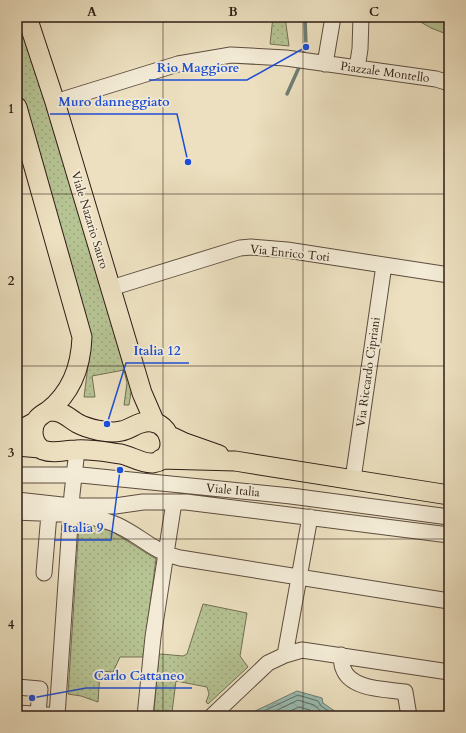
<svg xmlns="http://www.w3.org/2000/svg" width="466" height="733" font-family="Cardo,serif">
<defs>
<pattern id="green-dots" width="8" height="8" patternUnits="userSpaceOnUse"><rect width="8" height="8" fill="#b6c393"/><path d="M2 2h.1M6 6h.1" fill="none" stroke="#9da77e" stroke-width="1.8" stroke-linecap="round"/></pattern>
<pattern id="water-waves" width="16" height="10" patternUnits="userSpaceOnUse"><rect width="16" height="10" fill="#99bdb3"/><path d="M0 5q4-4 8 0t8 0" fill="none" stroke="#84a299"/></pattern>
</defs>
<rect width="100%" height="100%" fill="#ece0c0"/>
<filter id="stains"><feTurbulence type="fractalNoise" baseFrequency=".005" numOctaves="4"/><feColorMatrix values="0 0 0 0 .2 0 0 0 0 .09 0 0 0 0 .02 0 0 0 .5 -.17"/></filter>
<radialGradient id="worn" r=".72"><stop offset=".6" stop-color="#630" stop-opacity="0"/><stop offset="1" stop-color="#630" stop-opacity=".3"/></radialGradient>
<path fill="url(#green-dots)" stroke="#727054" d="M 273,17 L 285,17 L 289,46 L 270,44 Z
M 24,32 L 132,386 L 129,405 L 124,405 L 127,383 L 124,370 L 92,376 L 95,397 L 84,397 L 91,342 L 17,81 L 17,34 Z
M 79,524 L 99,525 L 108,529 L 156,559 L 143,657 L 120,657 L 113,672 L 100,671 L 98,702 L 81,696 L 68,694 Z
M 203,604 L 247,613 L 240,656 L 248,667 L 208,704 L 206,702 L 209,694 L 207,687 L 176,681 L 172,712 L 154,711 L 159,655 L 161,654 L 183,656 L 187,654 Z"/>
<path fill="#b6c393" stroke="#727054" d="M 412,17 L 449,17 L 449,35 L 431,28 Z"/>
<path fill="url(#water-waves)" stroke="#6f7d73" d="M 297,691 L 322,698 L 323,703 L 342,716 L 245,716 L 246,711 L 249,714 Z"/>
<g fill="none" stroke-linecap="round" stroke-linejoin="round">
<path stroke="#646c64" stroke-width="1" d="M 253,716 L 298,695 L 318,701 L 321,706 L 336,716
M 265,716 L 298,700 L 314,705 L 327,716
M 279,716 L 299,707 L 310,710 L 316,716"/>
<path stroke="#6f7d73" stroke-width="3.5" d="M 302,57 L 306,47 L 305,17
M 287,94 L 301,63"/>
<g stroke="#5e4d3f" stroke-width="17">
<path id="minor" d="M 325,64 L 333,17
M 357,68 L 360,49 L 361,17
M 55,102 L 178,64 L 231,55 L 286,58 L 436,79 L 449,83
M 111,288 L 240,248 L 251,247 L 287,250 L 449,275
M 17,475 L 81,475 L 291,496 L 449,517
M 353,479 L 384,265
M 17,500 L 71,506 L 115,506 L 143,502 L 186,502 L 449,535
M 17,512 C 48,514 83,512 112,523 C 137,532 152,552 180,558 L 449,601
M 44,573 L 49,514
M 285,655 L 310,517
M 341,655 C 342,659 341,664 343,668 C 350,690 386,689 405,692 L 409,716
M 17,687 L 40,689 L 38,714
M 17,713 L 49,715
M 57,716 L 72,494 L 77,450
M 145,716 L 153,637 L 174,502
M 212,716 L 268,663 L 285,655 L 302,650 L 449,672"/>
</g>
<g stroke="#2f1c14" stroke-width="21">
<path id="major" d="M 27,17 L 55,102 L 142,393 L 155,423
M 17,107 L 82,337 C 81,366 71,393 48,411
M 48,411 C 61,410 66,416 77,423 C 88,429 109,434 121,431 C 128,430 134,425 141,423 C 171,414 182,458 153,463 C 142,464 131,456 121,454 C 106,452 90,449 76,450 C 65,450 53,454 43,450 C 36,447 33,438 33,432 C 33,421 39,416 48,411 Z
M 17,432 L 35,422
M 168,435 L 185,443 L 219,455
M 17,446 L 40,448
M 161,459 L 235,461 L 449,495"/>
</g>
<use href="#minor" stroke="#f3ebd6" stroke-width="15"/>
<use href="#major" stroke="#ece0c0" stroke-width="19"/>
</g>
<path fill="none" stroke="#2f1c14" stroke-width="1" stroke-opacity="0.55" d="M 163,17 L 163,716M 303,17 L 303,716M 17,194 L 449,194M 17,366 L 449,366M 17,539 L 449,539"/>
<g text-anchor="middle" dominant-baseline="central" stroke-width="3.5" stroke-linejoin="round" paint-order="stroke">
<g font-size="12" fill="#2f1c14" stroke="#f3ebd6">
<text transform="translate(385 72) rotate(8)">Piazzale Montello</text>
<text transform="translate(90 220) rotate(73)">Viale Nazario Sauro</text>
<text transform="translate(290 253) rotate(6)">Via Enrico Toti</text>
<text transform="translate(368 372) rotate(-82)">Via Riccardo Cipriani</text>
<text transform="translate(233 490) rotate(5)">Viale Italia</text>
</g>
</g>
<path fill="none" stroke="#1d4ed8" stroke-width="1.5" d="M306 47L247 80H149M188 162L177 114H50M107 424L126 363H189M120 470L111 540H54M32 698L86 688H192"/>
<g fill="#1d4ed8" stroke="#f3ebd6" stroke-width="1.5">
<circle cx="306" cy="47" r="4"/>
<circle cx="188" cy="162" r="4"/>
<circle cx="107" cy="424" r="4"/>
<circle cx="120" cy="470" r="4"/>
<circle cx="32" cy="698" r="4"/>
</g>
<g font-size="13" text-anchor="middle" font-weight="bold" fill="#1d4ed8" stroke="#f3ebd6" stroke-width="3.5" stroke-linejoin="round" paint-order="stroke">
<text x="198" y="72">Rio Maggiore</text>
<text x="114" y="106">Muro danneggiato</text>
<text x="157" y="355">Italia 12</text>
<text x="83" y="532">Italia 9</text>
<text x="139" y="680">Carlo Cattaneo</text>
</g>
<rect width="466" height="733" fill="none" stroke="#ece0c0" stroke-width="44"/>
<rect x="22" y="22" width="422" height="689" fill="none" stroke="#2f1c14" stroke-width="1.5"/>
<g font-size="13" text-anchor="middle" font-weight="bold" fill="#2f1c14">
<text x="92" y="16">A</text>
<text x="233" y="16">B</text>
<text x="374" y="16">C</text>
<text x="11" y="113">1</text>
<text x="11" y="285">2</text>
<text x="11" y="457">3</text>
<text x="11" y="629">4</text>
</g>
<rect width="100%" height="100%" filter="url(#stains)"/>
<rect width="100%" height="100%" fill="url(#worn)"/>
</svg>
